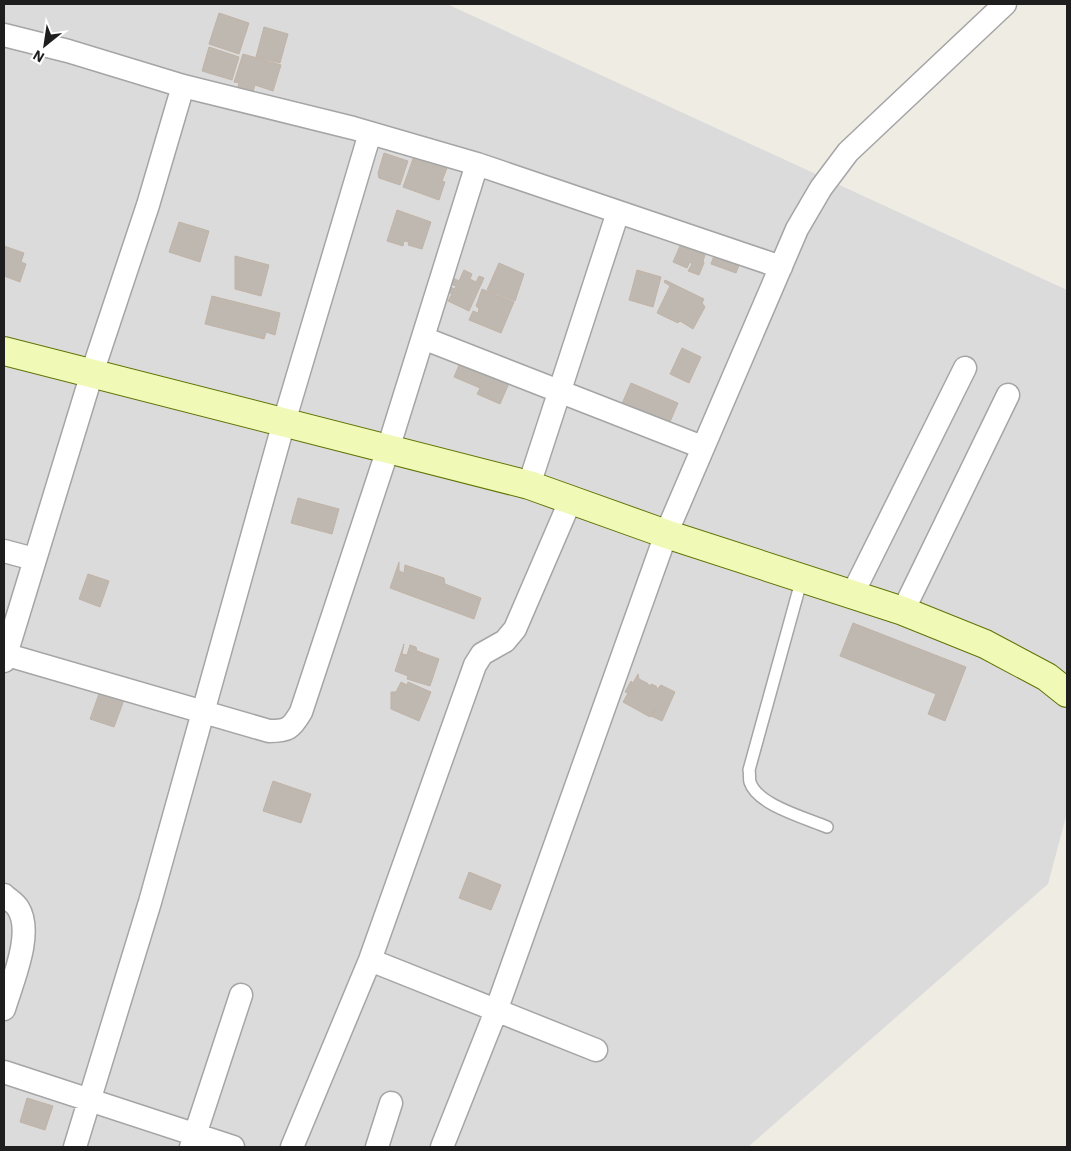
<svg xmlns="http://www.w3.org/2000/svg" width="1071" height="1151" font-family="'IBM Plex Sans',sans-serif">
<rect width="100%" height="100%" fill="#efece4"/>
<path fill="#dcdbdb" d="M 4,4 L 447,4 L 1067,290 L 1067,813 L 1048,884 L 748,1147 L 4,1147 Z"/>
<path fill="#bfb8b0" stroke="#c0b3a6" d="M 219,13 L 249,23 L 239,54 L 209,44 Z
M 264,27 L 288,34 L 280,63 L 256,57 Z
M 209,47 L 239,57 L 232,80 L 202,71 Z
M 243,54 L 281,65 L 273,91 L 255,85 L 252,95 L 237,90 L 239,83 L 234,82 Z
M 384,153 L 408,161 L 400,185 L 379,178 L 378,173 Z
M 414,156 L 447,168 L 442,181 L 445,182 L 439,200 L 403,187 Z
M 397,210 L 431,222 L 422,249 L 408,245 L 409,242 L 404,241 L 403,246 L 387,241 Z
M 179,222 L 209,231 L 200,262 L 169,252 Z
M 683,239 L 704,249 L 702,254 L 705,255 L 703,261 L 704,263 L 699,275 L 688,271 L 692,264 L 690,262 L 687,268 L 673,262 Z
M 4,246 L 24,253 L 21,262 L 26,264 L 20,282 L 4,276 Z
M 716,250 L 741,260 L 736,273 L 711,264 Z
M 235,256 L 269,265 L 261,296 L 235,289 Z
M 499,263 L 524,274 L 515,301 L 487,290 Z
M 464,270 L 472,274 L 470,279 L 476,282 L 479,276 L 484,278 L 469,311 L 448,301 L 452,294 L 446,291 L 448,286 L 455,289 L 456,286 L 450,284 L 453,278 L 459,281 Z
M 637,270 L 661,277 L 653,307 L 629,300 Z
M 665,280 L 704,299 L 702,303 L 705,307 L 693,329 L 680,321 L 678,323 L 657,313 L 670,286 L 664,282 Z
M 482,289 L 514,302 L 501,333 L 469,320 L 473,311 L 478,313 L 479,309 L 476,306 Z
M 212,296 L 280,313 L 275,335 L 266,332 L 264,339 L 205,324 Z
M 682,348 L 701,357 L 689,383 L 670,374 Z
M 462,358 L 510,381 L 500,404 L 477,394 L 480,388 L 454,377 Z
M 631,383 L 678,403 L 667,429 L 620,408 Z
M 298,498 L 339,509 L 332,534 L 291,523 Z
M 399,562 L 399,571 L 404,573 L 405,565 L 444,578 L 445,584 L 481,598 L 474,619 L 390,588 Z
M 88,574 L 109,581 L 100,607 L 79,599 Z
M 853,623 L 966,667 L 945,721 L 928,714 L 936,694 L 840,656 Z
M 404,644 L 402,654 L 407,655 L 410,645 L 416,647 L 417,651 L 439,659 L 430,686 L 407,679 L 408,676 L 395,671 Z
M 638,674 L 639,679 L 647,683 L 650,686 L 651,684 L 656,686 L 657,689 L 661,685 L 675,692 L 662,721 L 651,716 L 655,708 L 650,717 L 623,702 L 628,693 L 625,692 L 631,681 L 633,683 Z
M 401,682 L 407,685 L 408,682 L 431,692 L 419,721 L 391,709 L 391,692 L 396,692 Z
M 100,691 L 124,700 L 114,727 L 90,719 Z
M 273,781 L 311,794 L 301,823 L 263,811 Z
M 469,872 L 501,885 L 491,910 L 459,898 Z
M 27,1098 L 53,1106 L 45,1130 L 20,1122 Z"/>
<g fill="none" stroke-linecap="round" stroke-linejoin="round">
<g stroke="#a5a5a5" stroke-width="14">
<path id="lane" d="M 802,578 L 749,770 C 750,774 749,779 750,782 C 757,805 806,818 827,827"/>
</g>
<g stroke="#a5a5a5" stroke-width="25">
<path id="street" d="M 4,35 L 68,51 L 183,86 L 353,128 L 477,164 L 781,267
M 423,338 L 702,447
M 529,485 L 618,212
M 4,551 L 34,559
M 852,595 L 965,368
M 903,611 L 1008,395
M 4,654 L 269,731 C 288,731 291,729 301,712 L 388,449 L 477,164
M 4,661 L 92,373 L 148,205 L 183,86
M 4,895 C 8,899 15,903 18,908 C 34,933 12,982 4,1009
M 370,960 L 596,1050
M 4,1072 L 233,1147
M 75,1147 L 150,902 L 284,422 L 370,133
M 191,1147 L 241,995
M 292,1147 L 370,960 L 475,665 L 482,654 L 505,641 L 515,629 L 571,499
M 377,1147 L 391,1103
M 442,1147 L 496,1011 L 666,534 L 797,229 L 821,188 L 848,152 L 1005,4"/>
</g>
<g stroke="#607405" stroke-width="30">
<path id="secondary" d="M 4,351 L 529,485 L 666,534 L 903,611 L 985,644 L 1047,677 L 1067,693"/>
</g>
<use href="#lane" stroke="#fff" stroke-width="11"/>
<use href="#street" stroke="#fff" stroke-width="22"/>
<use href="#secondary" stroke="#f1f9b7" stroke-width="28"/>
</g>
<rect width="1071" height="1151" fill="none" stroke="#1e1e1e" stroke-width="10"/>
<g transform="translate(45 45) rotate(210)" stroke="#ffffff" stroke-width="4" paint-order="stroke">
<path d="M0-4L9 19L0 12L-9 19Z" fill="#1e1e1e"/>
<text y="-8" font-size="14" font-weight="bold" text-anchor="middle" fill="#1e1e1e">N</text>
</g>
</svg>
